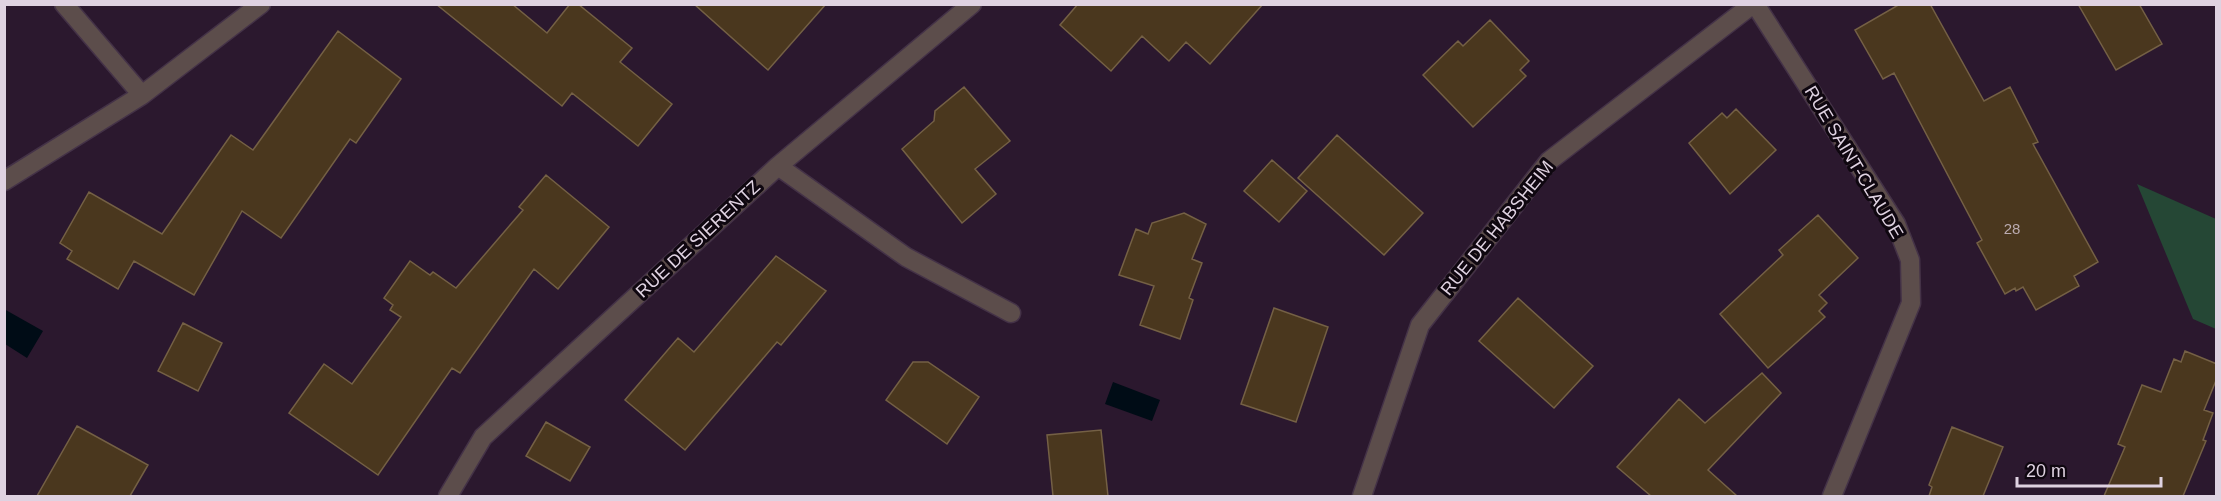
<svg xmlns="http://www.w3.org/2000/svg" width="2221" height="501" font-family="Helvetica,sans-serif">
<rect width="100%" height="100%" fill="#2b182e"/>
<path fill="#254735" d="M 2137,184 L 2216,219 L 2216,329 L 2193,319 Z"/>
<path fill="#000c16" d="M 4,309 L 43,331 L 27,358 L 5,344 Z
M 1113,382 L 1160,400 L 1152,421 L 1105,404 Z"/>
<path fill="#4a371e" stroke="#746045" stroke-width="1.5" d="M 436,4 L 512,4 L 547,33 L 570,4 L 578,4 L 632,48 L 620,62 L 672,104 L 638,146 L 572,93 L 562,106 Z
M 694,4 L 826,4 L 768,70 Z
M 1078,4 L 1263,4 L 1210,64 L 1186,42 L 1169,61 L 1142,36 L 1111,71 L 1060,25 Z
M 1900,4 L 1930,4 L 1984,101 L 2010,87 L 2038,142 L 2033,144 L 2098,262 L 2074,276 L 2079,286 L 2036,310 L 2023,287 L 2016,291 L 2015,288 L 2005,294 L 1977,243 L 1982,240 L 1894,73 L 1883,79 L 1855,30 Z
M 2078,4 L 2139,4 L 2162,44 L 2116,70 Z
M 1490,20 L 1529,61 L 1520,70 L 1526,76 L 1473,127 L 1423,75 L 1458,41 L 1463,46 Z
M 338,31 L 401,79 L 356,143 L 350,139 L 281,238 L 242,211 L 194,295 L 134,261 L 118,289 L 67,259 L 72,251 L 60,243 L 89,192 L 162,234 L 231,135 L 253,150 Z
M 964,87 L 1010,141 L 975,169 L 996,194 L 962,223 L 902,149 L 934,121 L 935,111 Z
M 1736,109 L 1776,150 L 1730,194 L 1689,143 L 1722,113 L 1727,118 Z
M 1337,135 L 1423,213 L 1384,255 L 1298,178 Z
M 1272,160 L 1307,191 L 1279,222 L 1244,191 Z
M 546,175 L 609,227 L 558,289 L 534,269 L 460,373 L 452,368 L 378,475 L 289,413 L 324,364 L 352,384 L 401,317 L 390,310 L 393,305 L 384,298 L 410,261 L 430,275 L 433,272 L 456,288 L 523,210 L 519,207 Z
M 1184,213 L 1206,224 L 1192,259 L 1202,263 L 1189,298 L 1193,300 L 1180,339 L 1140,325 L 1154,286 L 1119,275 L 1136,229 L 1148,234 L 1152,223 Z
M 1818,215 L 1858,258 L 1819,295 L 1827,303 L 1819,311 L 1825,317 L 1768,368 L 1720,314 L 1783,255 L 1779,250 Z
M 776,256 L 826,291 L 781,345 L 777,342 L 685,450 L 625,400 L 678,338 L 694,352 Z
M 1518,298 L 1593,366 L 1554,408 L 1479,341 Z
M 1274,308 L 1328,327 L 1296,422 L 1241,404 Z
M 183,323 L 222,343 L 198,391 L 158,371 Z
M 2185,351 L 2217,364 L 2217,378 L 2204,410 L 2213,413 L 2203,440 L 2206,441 L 2183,496 L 2104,496 L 2125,447 L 2118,444 L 2142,385 L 2161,392 L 2174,359 L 2181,362 Z
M 913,362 L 928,362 L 979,397 L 947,444 L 886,400 Z
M 1762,373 L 1781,393 L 1708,470 L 1737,496 L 1651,496 L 1617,467 L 1679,399 L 1705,423 Z
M 546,422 L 590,447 L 570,481 L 526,456 Z
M 77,426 L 148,465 L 130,496 L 37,496 Z
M 1952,427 L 2003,447 L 1983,496 L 1929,496 L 1932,487 L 1929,485 Z
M 1101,430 L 1108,496 L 1053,496 L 1047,435 Z"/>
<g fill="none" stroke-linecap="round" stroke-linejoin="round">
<g stroke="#443247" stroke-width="21">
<path id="street" d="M 64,4 L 142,95
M 1755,4 L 1896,224 L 1910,260 L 1911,303 L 1832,496
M 778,166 L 906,257 L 1011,313
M 4,181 L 142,95 L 261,4
M 448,496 L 483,437 L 778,166 L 972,4
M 1362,496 L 1420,325 L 1549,161 L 1753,4"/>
</g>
<use href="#street" stroke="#5c4d4b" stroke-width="18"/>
</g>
<g text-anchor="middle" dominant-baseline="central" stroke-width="6" stroke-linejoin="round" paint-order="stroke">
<g font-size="15" fill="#baabb0">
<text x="2012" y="228">28</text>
</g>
<g font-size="18" fill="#dfd2e1" stroke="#0f0710">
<text transform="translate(1854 162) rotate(59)">RUE SAINT-CLAUDE</text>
<text transform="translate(1497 228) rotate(-51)">RUE DE HABSHEIM</text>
<text transform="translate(698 239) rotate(-43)">RUE DE SIERENTZ</text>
</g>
</g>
<rect width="2221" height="501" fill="none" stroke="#dfd2e1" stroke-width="12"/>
<path d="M2017 477v9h144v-9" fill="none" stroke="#dfd2e1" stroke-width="3"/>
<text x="2026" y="477" font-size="18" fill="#dfd2e1" stroke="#0f0710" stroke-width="4.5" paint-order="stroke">20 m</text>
</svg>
